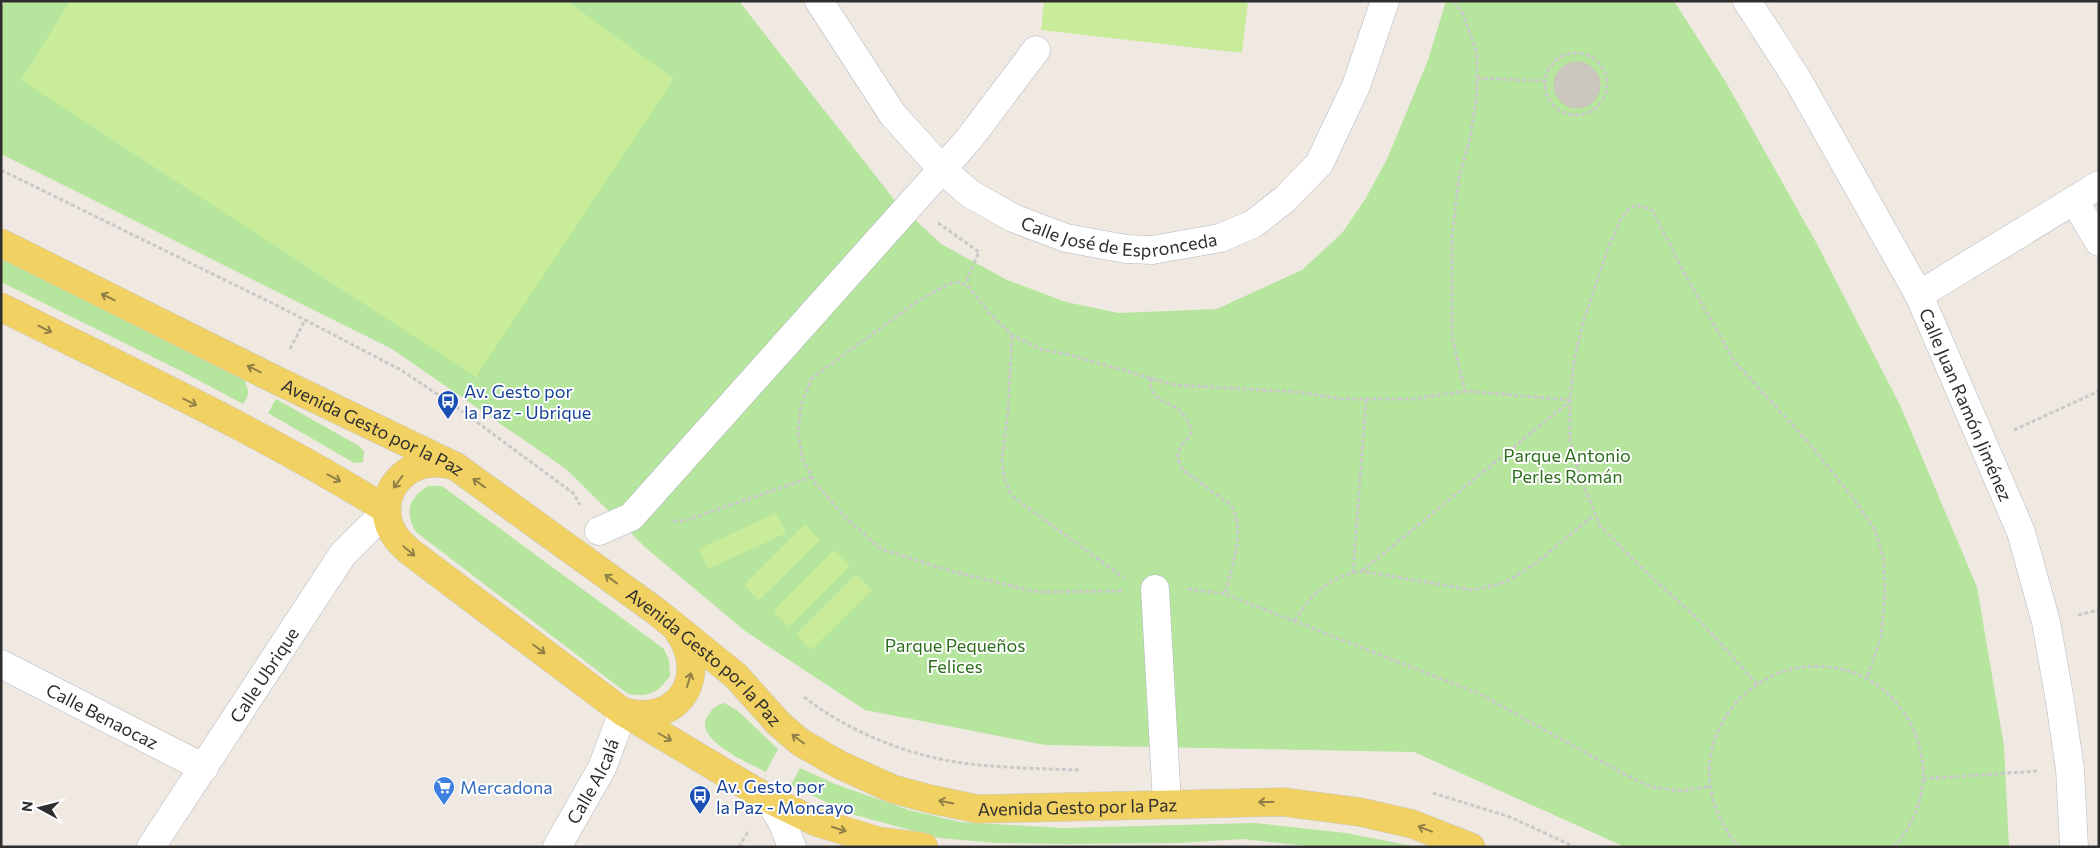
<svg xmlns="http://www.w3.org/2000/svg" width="2100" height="848" font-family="Commissioner,sans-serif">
<rect width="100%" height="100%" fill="#efe9e1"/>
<path fill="#b6e59e" d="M 5,1 L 739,1 L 896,202 L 941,244 L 1007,280 L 1066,302 L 1119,313 L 1217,309 L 1302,270 L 1342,233 L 1366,198 L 1388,157 L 1428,60 L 1446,1 L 1674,1 L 1727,84 L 1817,244 L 1900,405 L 1977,587 L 2004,746 L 2009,847 L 1625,847 L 1414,752 L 1045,745 L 865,710 L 745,631 L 646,548 L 566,469 L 392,349 L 1,154 L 1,8 Z
M 1,259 L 244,380 C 249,390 250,395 243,404 L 183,372 L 1,282 Z
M 276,399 L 359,446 L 364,451 L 363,462 L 354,463 L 268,413 Z
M 428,486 L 442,486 L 664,649 L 669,660 L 670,676 C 657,693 651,697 628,694 L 416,532 C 404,511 409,498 428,486 Z
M 724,703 L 738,711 L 778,749 L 766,772 C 749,763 694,740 707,717 C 712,708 715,706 724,703 Z
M 800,768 L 835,784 L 909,810 L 960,822 L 1063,828 L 1255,823 L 1346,833 L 1417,847 L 1316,847 L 1243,839 L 1178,843 L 1065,844 L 996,843 L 939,838 L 848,813 L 791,785 Z"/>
<path fill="#c9ec9a" d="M 70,1 L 567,1 L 674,79 L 476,377 L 21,80 Z
M 1044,1 L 1248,1 L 1242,53 L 1041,30 Z
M 776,513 L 786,533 L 708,569 L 699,549 Z
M 805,524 L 820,540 L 759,600 L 744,585 Z
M 834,550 L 850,566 L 789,627 L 773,611 Z
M 856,574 L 872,590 L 811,650 L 796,634 Z"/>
<path fill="#cbc7bf" stroke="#cbc5ba" d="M1554 85a23 23 0 1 1 46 0a23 23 0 1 1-46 0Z"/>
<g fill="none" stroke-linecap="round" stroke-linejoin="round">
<g stroke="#b4b7c1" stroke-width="29">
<g id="minor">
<path id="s1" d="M 819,1 L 893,115 L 943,170 L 969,193 L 1013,218 L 1066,238 L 1126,249 L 1152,250 L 1220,238 L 1253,224 L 1285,199 L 1319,164 L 1356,86 L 1385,1"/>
<path id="s2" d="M 1747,1 L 1799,82 L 1919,295 L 2021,532 L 2046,622 L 2060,701 L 2070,769 L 2074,847"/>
<path d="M 2074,200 L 2099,242"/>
<path d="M 1919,295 L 2099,185"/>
<path d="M 599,531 L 631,517 L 969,139 L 1036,50"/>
<path d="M 1155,589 L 1167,803"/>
<path id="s3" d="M 1,664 L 204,768"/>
<path d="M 767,798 L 782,821 L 792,847"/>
<path id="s4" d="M 151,847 L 343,554 L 387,510"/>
<path id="s5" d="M 557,847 L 602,768 L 623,712"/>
</g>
</g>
<g stroke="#c9c9c9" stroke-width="29">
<g id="major">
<path id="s6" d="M 1,243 L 274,379 L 455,466 L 657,612 L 736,676 L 778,723 L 800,742 L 840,765 L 893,789 L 930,799 L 978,809 L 1283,802 L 1360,812 L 1412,824 L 1471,847"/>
<path d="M 1,307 C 131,372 264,433 387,510"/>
<path d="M 451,465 C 413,454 375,488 390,527 C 394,537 401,544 409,551 L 623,712 L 767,798 L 816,822 L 878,841 L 924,847"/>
<path d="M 625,712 C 679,726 710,676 678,631"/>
</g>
</g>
<path stroke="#c9c9c9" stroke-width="3" stroke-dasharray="4 2.5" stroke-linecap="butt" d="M 1454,1 L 1463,14 L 1477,53 L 1477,95 L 1470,138 L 1459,178 L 1452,235 L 1452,336 L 1465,391
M1545 84a31 31 0 1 1 62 0a31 31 0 1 1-62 0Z
M 1477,78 L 1545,81
M 1,170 L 286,310 L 401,370 L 455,406 L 573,493 L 580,505
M 938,223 L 979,252 L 965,284
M 1012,336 L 1008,410 L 1002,459 L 1004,478 L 1012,496 L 1124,578
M 290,349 L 305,320
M 1151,378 C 1146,398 1166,400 1179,410 C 1182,413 1186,418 1188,422 C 1201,443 1165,442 1183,470 L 1231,505 C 1246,532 1232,566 1225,594
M 2014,430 L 2099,391
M 673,521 L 684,521 L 812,477
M 1362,571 L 1570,401
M 1353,573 L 1366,399
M 1188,589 L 1225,594 L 1480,694 L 1626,775 L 1652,787 L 1681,791 L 1710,786
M 1122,591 L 1038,592 L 954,572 L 881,549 L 846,518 L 816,484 L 803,460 L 798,434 L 801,405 L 812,378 L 915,303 L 948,284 L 959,282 L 969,287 L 990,314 L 1012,335 L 1040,349 L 1070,355 L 1175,385 L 1298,392 L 1342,399 L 1413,399 L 1465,391 L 1570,400
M 2078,615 L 2099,610
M 1295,621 C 1312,592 1328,578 1361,571 L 1473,590 L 1506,582 L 1535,564 L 1595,514
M 1757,684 L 1700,621 L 1646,572 L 1600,526 L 1580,476 L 1570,440 L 1570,400 L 1574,361 L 1583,323 L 1607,251 L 1621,219 L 1629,209 L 1635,206 L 1642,206 L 1653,211 L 1683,271 L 1735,362 L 1809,443 L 1857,503 L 1875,530 L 1884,560 L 1885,592 L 1881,637 L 1867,678
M 804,697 C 853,735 919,760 980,765 C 1013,768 1047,769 1080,770
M 1923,779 L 2037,771
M 1433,793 L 1510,817 L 1575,847
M 739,847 L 749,830
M 1739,847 C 1718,823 1706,792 1710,760 C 1717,703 1771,660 1828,667 C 1846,669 1862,674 1877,685 C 1899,701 1914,723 1920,749 C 1929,785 1918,820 1894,847"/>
<use href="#minor" stroke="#fff" stroke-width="28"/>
<use href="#major" stroke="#f2d163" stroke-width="28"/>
</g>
<defs><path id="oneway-shaft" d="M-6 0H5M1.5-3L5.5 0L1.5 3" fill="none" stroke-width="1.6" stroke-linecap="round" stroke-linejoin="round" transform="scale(1.25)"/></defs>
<g stroke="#908048">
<use href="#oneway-shaft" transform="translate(108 297) rotate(-154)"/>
<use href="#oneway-shaft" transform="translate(45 329) rotate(27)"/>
<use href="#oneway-shaft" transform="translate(254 369) rotate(-154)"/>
<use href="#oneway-shaft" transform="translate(190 402) rotate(27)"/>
<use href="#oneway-shaft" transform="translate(334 478) rotate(28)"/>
<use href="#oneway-shaft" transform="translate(398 482) rotate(126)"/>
<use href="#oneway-shaft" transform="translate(479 483) rotate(-144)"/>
<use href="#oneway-shaft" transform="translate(409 551) rotate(40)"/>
<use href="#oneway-shaft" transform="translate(611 579) rotate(-144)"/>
<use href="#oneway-shaft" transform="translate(539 649) rotate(37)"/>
<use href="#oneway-shaft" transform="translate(689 680) rotate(-74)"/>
<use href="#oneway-shaft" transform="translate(665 737) rotate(30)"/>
<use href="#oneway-shaft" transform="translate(798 739) rotate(-143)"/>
<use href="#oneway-shaft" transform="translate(946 802) rotate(-169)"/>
<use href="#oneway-shaft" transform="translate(1266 802) rotate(179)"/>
<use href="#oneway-shaft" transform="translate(839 829) rotate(18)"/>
<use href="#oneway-shaft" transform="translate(1425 829) rotate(-159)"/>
</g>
<defs>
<g id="bus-pin" transform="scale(1.125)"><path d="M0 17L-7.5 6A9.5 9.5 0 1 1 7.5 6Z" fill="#1a4fb4" stroke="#fff"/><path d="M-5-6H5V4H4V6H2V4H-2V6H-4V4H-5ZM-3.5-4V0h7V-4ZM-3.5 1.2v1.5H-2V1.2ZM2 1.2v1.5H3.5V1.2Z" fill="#fff"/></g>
<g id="supermarket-pin" transform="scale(1.125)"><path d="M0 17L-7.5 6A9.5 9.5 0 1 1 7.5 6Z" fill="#3f7fe0" stroke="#fff"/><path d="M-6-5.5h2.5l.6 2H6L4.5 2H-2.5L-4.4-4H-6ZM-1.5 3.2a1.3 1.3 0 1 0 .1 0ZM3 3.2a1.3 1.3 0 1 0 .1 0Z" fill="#fff"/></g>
</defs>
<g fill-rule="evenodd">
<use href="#bus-pin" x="448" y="401"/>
<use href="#supermarket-pin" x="444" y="787"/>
<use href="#bus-pin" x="700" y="796"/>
</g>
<g text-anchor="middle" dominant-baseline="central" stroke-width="4" stroke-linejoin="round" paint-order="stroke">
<g font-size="18" fill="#2e2e2e" stroke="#fff">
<text stroke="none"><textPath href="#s1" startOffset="405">Calle José de Espronceda</textPath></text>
<text stroke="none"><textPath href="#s2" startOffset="460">Calle Juan Ramón Jiménez</textPath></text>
<text stroke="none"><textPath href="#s6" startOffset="415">Avenida Gesto por la Paz</textPath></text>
<text stroke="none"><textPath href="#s6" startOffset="820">Avenida Gesto por la Paz</textPath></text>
<text stroke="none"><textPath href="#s4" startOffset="206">Calle Ubrique</textPath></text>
<text stroke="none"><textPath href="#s3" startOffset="114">Calle Benaocaz</textPath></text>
<text stroke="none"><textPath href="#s5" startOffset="75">Calle Alcalá</textPath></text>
<text stroke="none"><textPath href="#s6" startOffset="1240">Avenida Gesto por la Paz</textPath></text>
</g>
<g font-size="18" fill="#164399" stroke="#fff" text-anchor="start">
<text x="464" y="391">Av. Gesto por<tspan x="464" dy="21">la Paz - Ubrique</tspan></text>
<text x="716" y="786">Av. Gesto por<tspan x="716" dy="21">la Paz - Moncayo</tspan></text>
</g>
<g font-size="18" fill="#2c6e1b" stroke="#fff">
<text x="1567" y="455">Parque Antonio<tspan x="1567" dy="21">Perles Román</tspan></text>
<text x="955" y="645">Parque Pequeños<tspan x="955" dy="21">Felices</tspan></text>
</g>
<g font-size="18" fill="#366cbe" stroke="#fff" text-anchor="start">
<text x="460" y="787">Mercadona</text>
</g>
</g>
<rect width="2100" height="848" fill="none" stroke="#2e2e2e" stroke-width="5"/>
<g transform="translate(40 808) rotate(277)" stroke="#ffffff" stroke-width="4" paint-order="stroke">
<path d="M0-4L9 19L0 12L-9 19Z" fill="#2e2e2e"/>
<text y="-8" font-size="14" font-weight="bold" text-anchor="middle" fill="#2e2e2e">N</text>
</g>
</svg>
